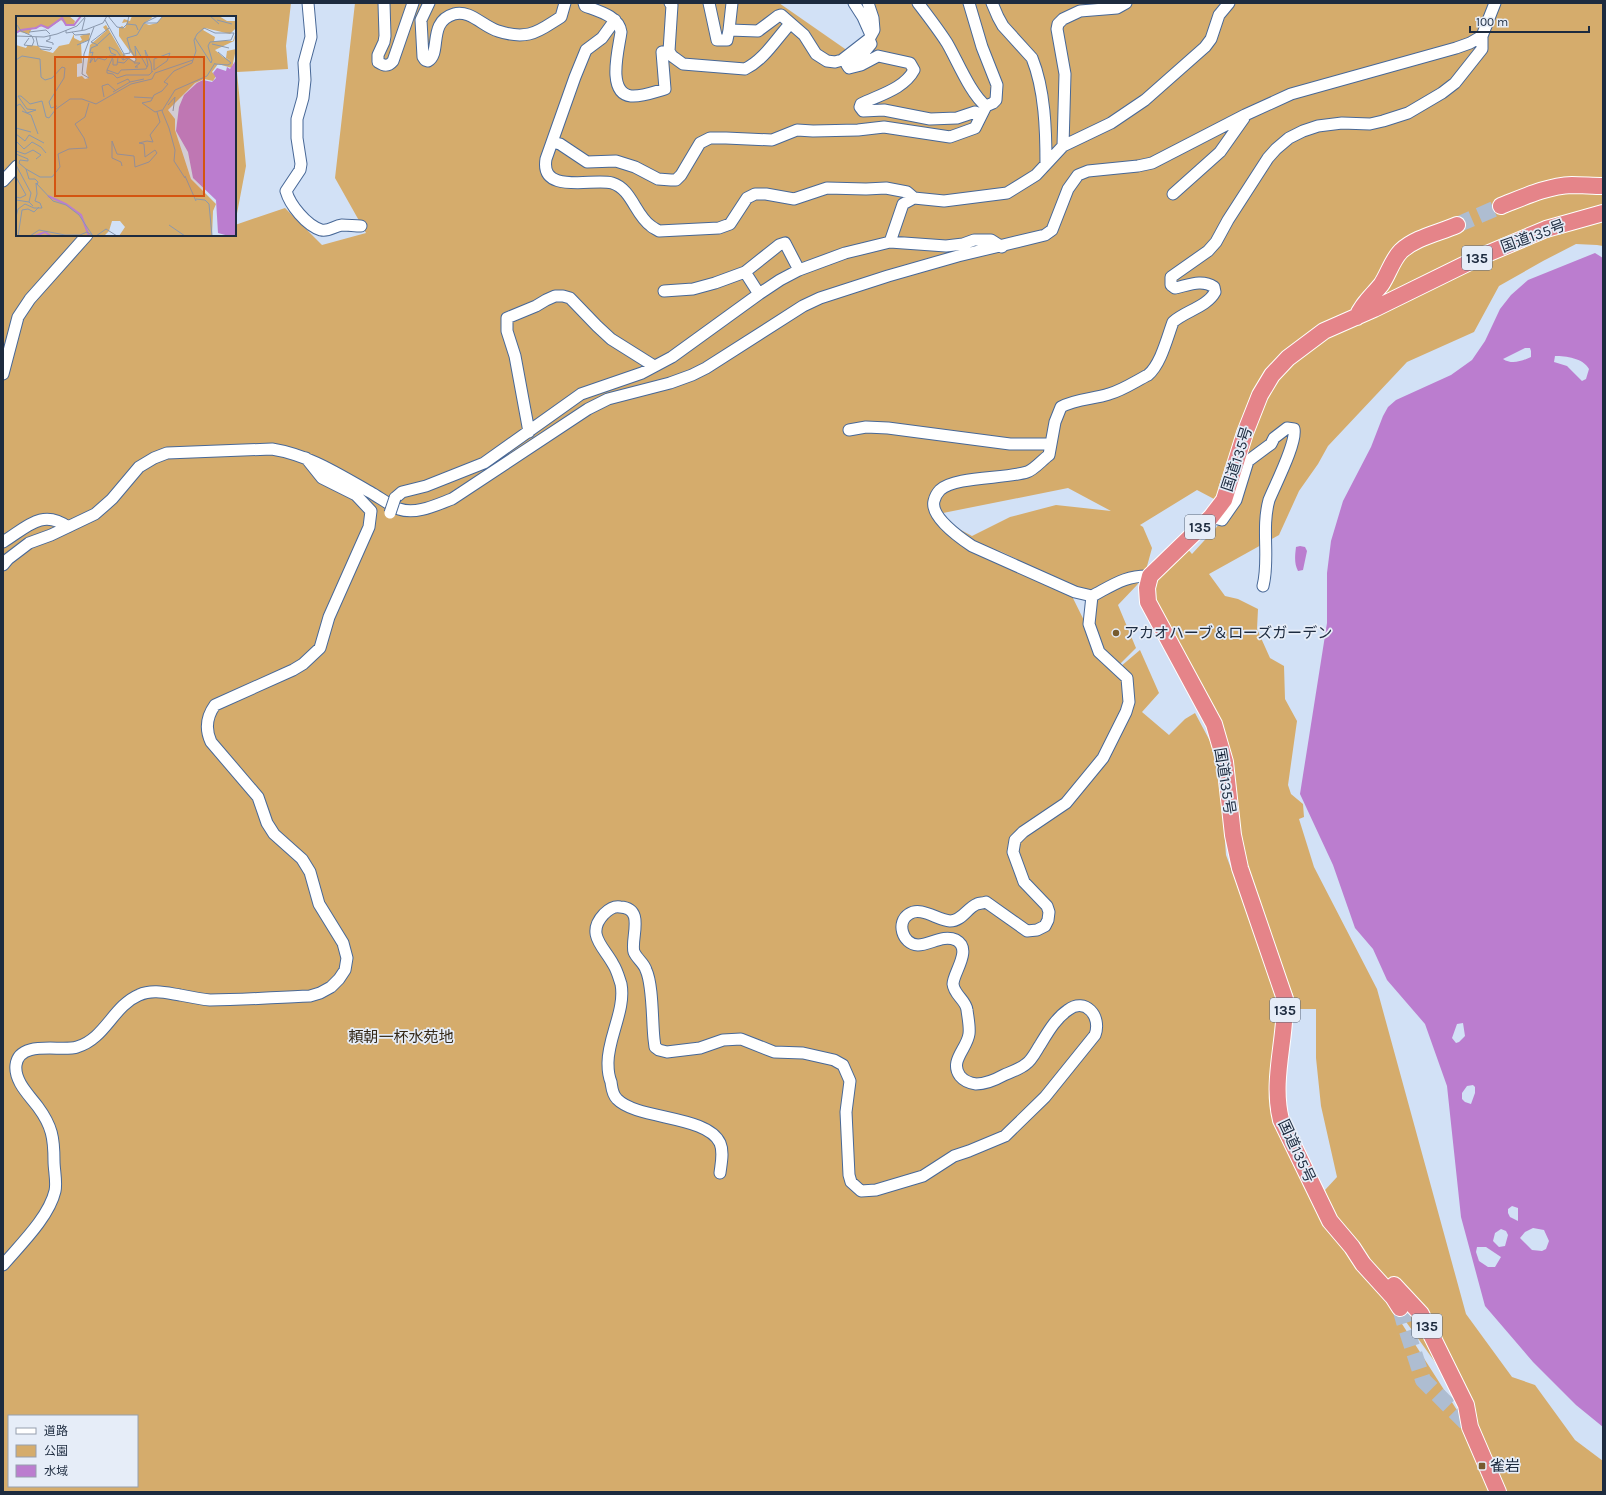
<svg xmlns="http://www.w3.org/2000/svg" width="1606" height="1495" font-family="Karla,'Noto Sans JP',sans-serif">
<rect width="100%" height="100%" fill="#d2e1f6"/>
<path fill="#d5ac6c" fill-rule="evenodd" d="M 3,3 L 291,3 L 286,46 L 288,69 L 237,72 L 246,166 L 235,224 L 235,17 L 17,17 L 17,235 L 235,235 L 235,225 L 285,208 L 322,245 L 366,233 L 335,178 L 355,3 L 779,3 L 848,51 L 856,48 L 869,31 L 854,3 L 1603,3 L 1603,246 L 1597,245 L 1576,244 L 1543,261 L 1499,286 L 1474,332 L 1407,362 L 1328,446 L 1318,464 L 1299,491 L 1279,535 L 1209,574 L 1225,596 L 1238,599 L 1258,609 L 1257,629 L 1270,658 L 1284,666 L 1285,699 L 1297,721 L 1288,785 L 1291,794 L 1303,804 L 1304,817 L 1299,819 L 1314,867 L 1377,989 L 1466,1314 L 1512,1377 L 1535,1385 L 1575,1440 L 1603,1461 L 1603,1492 L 1503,1492 L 1466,1405 L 1360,1258 L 1462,1418 L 1496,1492 L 3,1492 ZM 1068,488 L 1111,511 L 1056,505 L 1010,517 L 972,536 L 933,515 ZM 1197,490 L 1233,509 L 1192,554 L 1186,547 L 1146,570 L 1152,548 L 1143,527 L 1140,525 ZM 996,549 L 1085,594 L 1099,651 L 1068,588 ZM 1145,571 L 1164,620 L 1214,724 L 1246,886 L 1293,995 L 1296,1009 L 1316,1009 L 1316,1058 L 1321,1106 L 1337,1177 L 1325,1190 L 1338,1231 L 1274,1104 L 1285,1014 L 1226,855 L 1219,758 L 1195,713 L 1185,719 L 1169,735 L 1142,712 L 1159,693 L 1140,650 L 1120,667 L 1118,666 L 1136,648 L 1118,605 L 1137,585 ZM 9,1416 L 137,1416 L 137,1486 L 9,1486 Z"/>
<path fill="#bb7dcf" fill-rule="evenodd" d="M 1595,253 L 1603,258 L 1603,1427 L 1576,1405 L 1533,1362 L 1485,1306 L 1461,1217 L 1447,1086 L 1425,1024 L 1387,980 L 1373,949 L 1355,928 L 1333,865 L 1300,794 L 1327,623 L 1327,573 L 1331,541 L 1343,501 L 1371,447 L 1383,416 L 1388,407 L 1396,400 L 1451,375 L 1472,360 L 1485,341 L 1500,309 L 1511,295 L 1528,280 ZM 1525,348 L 1530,348 L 1531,351 L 1531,357 C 1522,361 1512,365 1503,359 ZM 1555,356 C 1566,356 1583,358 1589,369 L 1586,379 L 1582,381 L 1567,366 L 1554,362 ZM 1463,1023 L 1465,1036 L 1459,1042 L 1456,1043 L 1452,1038 L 1457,1024 ZM 1473,1085 L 1475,1087 L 1475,1093 L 1471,1104 L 1465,1102 L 1462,1099 L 1462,1093 L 1467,1086 ZM 1512,1206 L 1518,1208 L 1518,1221 L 1510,1217 L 1508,1213 L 1508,1209 ZM 1533,1228 L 1544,1230 L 1549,1241 L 1546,1249 L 1542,1251 L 1532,1250 L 1520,1238 L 1525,1232 ZM 1501,1229 L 1506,1231 L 1508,1235 L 1505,1246 L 1499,1247 L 1493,1241 L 1495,1233 ZM 1477,1247 L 1486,1247 L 1501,1257 L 1495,1267 L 1488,1267 L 1479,1261 L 1476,1252 Z
M 1300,546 L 1305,547 L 1307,551 L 1303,570 L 1298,571 C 1294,563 1295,556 1296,547 Z"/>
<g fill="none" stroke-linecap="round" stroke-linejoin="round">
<path stroke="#aebdd1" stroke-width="16" stroke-dasharray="16 8" stroke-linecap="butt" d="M 1457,225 L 1501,206
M 1400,1308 L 1404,1322 L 1423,1380 L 1470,1427"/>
<g stroke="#486897" stroke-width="13">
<path id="minor" d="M 308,3 L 311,37 L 304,63 L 305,80 L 303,98 L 297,119 L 297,138 L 301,164 L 300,170 L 286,191 C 290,205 306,225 321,230 C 329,232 334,226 342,225 C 348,225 355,226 361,226
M 384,3 L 385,36 L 384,42 L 378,55 L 378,62 C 384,66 388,67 393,61 L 413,3
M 429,3 L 421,20 L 423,57 L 425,60 L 428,61 C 442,53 427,22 454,14 C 469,9 484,27 498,31 C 507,34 519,36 529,34 C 540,32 551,23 561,17 L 565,3
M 584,3 L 585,6 C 598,11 619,16 621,32 C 619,48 606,93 631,96 C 642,97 654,92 665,89 L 662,52 L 669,51
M 670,3 L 672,5 L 669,51 L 672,56 L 683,64 L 745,69 C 764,60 776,39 790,24
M 709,3 L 717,40 L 727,40 L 729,30
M 732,3 L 729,30 L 758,31 L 778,16 L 781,15 L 804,35 L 816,54 L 827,61 L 835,62 L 842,60 L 869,39 L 874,30 L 873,18 L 868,3
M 854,3 L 863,17 L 871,35
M 918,3 C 928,16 938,29 947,43 C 957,60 971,95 986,106
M 992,3 L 998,17 L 1003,26 L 1032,58 C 1045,90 1046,131 1046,164
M 1126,3 L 1117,8 L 1080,11 L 1063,19 L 1058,24 L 1057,29 L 1065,74 L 1063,146 L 1111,123 L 1145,100 L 1205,47 L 1211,39 L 1219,15 L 1229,3
M 615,20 L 602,38 L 586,50 L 575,77 L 546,159 C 540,195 593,178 612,183 C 632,189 635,215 651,226 C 653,228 656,229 659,231 L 719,228 L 730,224 L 747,198 L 755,194 L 766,194 L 794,199 L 827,188 L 866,189 L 886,188 L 907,192 L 914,198
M 869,39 L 871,44 L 861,56 L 847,65 L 849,68 L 861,65 L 878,56 L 910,63 L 914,70 C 904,89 879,95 861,104 L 860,107 L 863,111 L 884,110 L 930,119 L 957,118 L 975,112 L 981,114
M 552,142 L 560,144 L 587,162 L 616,161 L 635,167 L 658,179 L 671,180 L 676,180 L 681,175 L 700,143 L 710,138 L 726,138 L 772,140 L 797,130 L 813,131 L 858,130 L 884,127 L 950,137 L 975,128 L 986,106 L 993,103 L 996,100 L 997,85 L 982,47 L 969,3
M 3,181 L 17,166
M 1173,194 L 1220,152 L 1244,118
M 890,242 L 903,204 L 914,198 L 944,201 L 1007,193 L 1036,175 L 1063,146
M 745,272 L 759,294
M 664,291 L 693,289 L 715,283 L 745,272 L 779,245 L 785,243 L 799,270
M 3,374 L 18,317 L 30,299 L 87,235
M 849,430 L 866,427 L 888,428 L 1010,444 L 1050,444
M 529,432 L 515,356 L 507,331 L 507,318 L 536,306 L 546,300 L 555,296 L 563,296 L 570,298 L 597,326 L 611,339 L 654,366
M 395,498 L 402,492 L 426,486 L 484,463 L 581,394 L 642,373 L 672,357 L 759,294 L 780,280 L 799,270 L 845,253 L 890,242 L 946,246 L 963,244 L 974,240 L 991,240 L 1002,247
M 1211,517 L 1222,520 L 1236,500 L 1248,461 L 1271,444 L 1274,438 L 1287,428 L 1294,429 C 1297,443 1275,485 1269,500 C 1261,529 1270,559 1263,586
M 3,542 C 26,528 42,508 68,527
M 3,565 L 8,559 L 29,543 L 51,535 L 95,514 L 112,499 L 139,467 L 154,458 L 167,453 L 272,449 C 309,455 338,474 370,492 C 379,497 389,505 399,509 C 416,515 436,505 452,499 L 588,409 L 608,399 L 670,383 L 692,375 L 706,368 L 803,306 L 820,298 L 888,276 L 958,256 L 1045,235 L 1052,230 L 1068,189 L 1078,175 L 1088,171 L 1138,166 L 1152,163 L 1245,115 L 1291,94 L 1456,48 L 1470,43 L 1482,36
M 1150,576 C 1126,575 1113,585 1092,596 L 1075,592 L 972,546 C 960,538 930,517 934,501 C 935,497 937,493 940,490 C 955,476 1005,479 1027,472 C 1034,470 1042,460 1049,455 L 1055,422 L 1061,407 C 1075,399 1094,399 1109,394 C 1123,390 1136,381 1148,375 C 1161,364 1167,338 1173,322 C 1185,311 1207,307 1215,292 L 1214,287 C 1202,279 1189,285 1175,288 L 1171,285 L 1171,277 L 1208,251 L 1216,242 L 1228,220 L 1268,158 L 1276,149 L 1289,138 L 1303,131 L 1318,126 L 1342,123 L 1370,124 L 1383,121 L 1408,113 L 1442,93 L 1455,83 L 1482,49 L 1482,36 L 1495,3
M 720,1173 C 721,1164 724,1152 720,1143 C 707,1115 637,1120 617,1099 C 612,1094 612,1088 611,1082 C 609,1077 608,1070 608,1064 C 607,1039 626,1010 621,984 C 619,978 617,970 613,964 C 604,947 585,934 604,914 C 609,909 614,906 620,907 C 646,908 630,939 634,952 C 637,959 644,963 646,970 C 653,985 652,1021 654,1039 L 655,1047 L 659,1050 L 667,1052 L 700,1048 L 723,1040 L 741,1039 L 774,1052 L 803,1053 L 834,1060 L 843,1065 L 850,1081 L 846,1112 L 849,1175 L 851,1182 L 861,1191 L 876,1190 L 923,1176 L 954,1156 L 969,1151 L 1005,1136 L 1045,1097 L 1095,1035 C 1102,1016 1085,997 1068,1010 C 1056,1018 1048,1032 1040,1045 C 1036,1051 1032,1060 1026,1064 C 1020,1069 1011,1072 1004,1075 C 995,1080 986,1084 976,1084 C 969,1083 964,1081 960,1076 C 949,1061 967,1049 969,1034 C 970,1027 968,1018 967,1010 C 966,1000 954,995 953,984 C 953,973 973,949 956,940 C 943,934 930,945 918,945 C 902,944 896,922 909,914 C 921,906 937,920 950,921 C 962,921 967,908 977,904 C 980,903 984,903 986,902 L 1027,931 L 1037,930 L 1045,926 L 1048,920 L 1049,912 L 1047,906 L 1024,882 L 1013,852 L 1015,840 L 1023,832 L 1066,803 L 1103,758 L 1126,712 L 1129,702 L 1127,678 L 1099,652 L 1089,624 L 1092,596
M 3,1265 C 20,1245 49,1217 55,1191 C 57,1182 54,1170 54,1161 C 54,1138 52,1126 38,1107 C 29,1095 14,1081 16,1065 C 19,1039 62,1052 77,1047 C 105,1039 113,1006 139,995 C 152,989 167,993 180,995 C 190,997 200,999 210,1000 C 244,1000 277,997 310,996 L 320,993 L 331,987 L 339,979 L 345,970 L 347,958 L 343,943 L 319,904 L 310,872 L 302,859 L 274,834 L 267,823 L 258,797 L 211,742 C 205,729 207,716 215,705 L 293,670 L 303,664 L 320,648 L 329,617 L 369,527 L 371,511 L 356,495 L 322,478 L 306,458"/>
</g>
<g stroke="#fff" stroke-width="18">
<path id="highway" d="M 1501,206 C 1524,197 1547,186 1572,185 C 1582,185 1593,186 1603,186
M 1357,317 C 1362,304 1372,296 1381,285 C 1388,275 1392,260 1401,251 C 1416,237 1439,233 1457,225
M 1394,1285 L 1421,1314 L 1466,1405 L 1470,1427 L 1498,1492
M 1400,1308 L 1393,1297 L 1363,1264 L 1352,1247 L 1330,1221 L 1281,1120 C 1271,1080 1286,1040 1285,999 L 1240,868 L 1233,835 L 1225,762 L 1214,724 L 1148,602 L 1147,588 L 1150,576 L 1211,517 L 1224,500 L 1245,433 L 1260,395 L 1272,375 L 1288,358 L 1324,331 L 1374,309 L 1482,256 L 1546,229 L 1603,213"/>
</g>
<use href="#minor" stroke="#fff" stroke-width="11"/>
<use href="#highway" stroke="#e58489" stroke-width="16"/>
<g stroke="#486897" stroke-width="13" stroke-linecap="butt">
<path id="minor-bridge" d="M 390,513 L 395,498"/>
</g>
<use href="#minor-bridge" stroke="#fff" stroke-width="11"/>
</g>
<g fill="#775b2e" stroke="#e6edf8" stroke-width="1.5">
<circle cx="1116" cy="633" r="4"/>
<rect x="1478" y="1462" width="8" height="8" rx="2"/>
</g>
<g text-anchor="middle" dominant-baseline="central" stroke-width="3.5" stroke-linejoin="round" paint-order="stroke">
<g fill="#e6edf8" stroke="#596576" stroke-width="1">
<rect x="1462" y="246" width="30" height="24" rx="3"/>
<rect x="1185" y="515" width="30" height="24" rx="3"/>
<rect x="1270" y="998" width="30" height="24" rx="3"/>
<rect x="1412" y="1314" width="30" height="24" rx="3"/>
</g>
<g font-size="14" font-weight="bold" fill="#1d2b3f">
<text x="1477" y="258">135</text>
<text x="1200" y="527">135</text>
<text x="1285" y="1010">135</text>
<text x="1427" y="1326">135</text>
</g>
<g font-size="15" fill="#1d2b3f" stroke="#e6edf8">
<text transform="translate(1533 236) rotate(-20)">国道135号</text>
<text transform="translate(1237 459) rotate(-72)">国道135号</text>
<text transform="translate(1225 781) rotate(81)">国道135号</text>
<text transform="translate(1297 1151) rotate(65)">国道135号</text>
</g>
<g font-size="15" fill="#1d2b3f" stroke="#e6edf8" text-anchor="start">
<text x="1124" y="633">アカオハーブ＆ローズガーデン</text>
<text x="1490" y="1466">雀岩</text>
</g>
<g font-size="15" fill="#342817" stroke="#e6edf8">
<text x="401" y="1037">頼朝一杯水苑地</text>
</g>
</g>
<g transform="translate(16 16)">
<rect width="220" height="220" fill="#d2e1f6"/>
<path d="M 0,0 L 53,0 L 59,5 L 58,8 L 52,10 L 45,4 L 31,13 L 28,10 L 16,12 L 13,18 L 0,15 ZM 116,0 L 135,0 L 136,2 L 128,7 L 133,9 L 141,7 L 147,0 L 203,0 L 211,5 L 220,5 L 220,12 L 214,18 L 189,12 L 187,14 L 199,21 L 198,25 L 217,25 L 220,16 L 218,25 L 199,34 L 207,41 L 216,45 L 210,42 L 211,35 L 220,33 L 216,52 L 202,48 L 196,56 L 200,60 L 197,65 L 188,63 L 179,67 L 152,94 L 159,103 L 159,114 L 175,163 L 200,188 L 197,195 L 196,220 L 103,220 L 109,211 L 104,205 L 96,205 L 93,215 L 88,220 L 0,220 L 0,29 L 10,32 L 12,29 L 22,30 L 26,34 L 37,37 L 43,30 L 53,28 L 58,18 L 58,22 L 64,25 L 66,24 L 64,20 L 74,17 L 73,24 L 65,27 L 66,47 L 61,48 L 61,61 L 66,60 L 69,63 L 73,62 L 70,57 L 74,29 L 90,15 L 87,11 L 90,9 L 107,38 L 118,45 L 120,44 L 103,20 L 103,12 L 106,10 L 109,12 L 111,6 L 106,7 L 108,3 L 114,5 Z" fill="#d5ac6c"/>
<path d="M 220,44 L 220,220 L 213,220 L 202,217 L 200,184 L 177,162 L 172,136 L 160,115 L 163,91 L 168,79 L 181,67 L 187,64 L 196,66 L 200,62 L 197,57 L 201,52 L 210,55 L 211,51 L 214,53 Z" fill="#bb7dcf"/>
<path fill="none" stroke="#bb7dcf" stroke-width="2" d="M 0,17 L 5,14 L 20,12 L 25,9 L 32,12 L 46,2 L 50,9 L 58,9 L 65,0M 32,180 L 50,188 L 65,199 L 73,220M 19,220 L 29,216 L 35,220"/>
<path fill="none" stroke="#8a98ad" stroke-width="1" d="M 92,0 L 101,11 L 107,12 L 111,8M 113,0 L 111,8 L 120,9 L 122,14M 194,0 L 203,8M 89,4 L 108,38 L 114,37 L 114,33 L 119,41M 201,4 L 216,8M 128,7 L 141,7 L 147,0M 1,9 L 5,15 L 16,20 L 18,25 L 16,30 L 8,29 L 13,22M 93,12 L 75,26 L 82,29 L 75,32 L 74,37 L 77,36 L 74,47 L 78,41 L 79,46 L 82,42 L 89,44 L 93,40 L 99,40 L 102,41 L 101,49 L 97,49 L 97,43 L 93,40M 50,14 L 50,17 L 69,14 L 87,7 L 91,0M 66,14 L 69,2M 13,16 L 30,14 L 34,18M 56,16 L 59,19 L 74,18M 34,19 L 34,23 L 30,25 L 37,27 L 37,29M 0,20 L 28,21 L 41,18 L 61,10 L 70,0M 20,21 L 22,30 L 36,32 L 34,34 L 24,33M 179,22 L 195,47 L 196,44 L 192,30 L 194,26M 82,28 L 94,17M 196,28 L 213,32M 61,29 L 73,24M 114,33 L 111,22 L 121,19 L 128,7 L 142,0M 154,37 L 151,45 L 138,54 L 138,43 ZM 108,38 L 107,44 L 112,42 L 118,46M 100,39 L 95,37 L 93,31 L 101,35 L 107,44M 0,44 L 6,40 L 24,43 L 25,61 L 29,64 L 36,62 L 46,51 L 49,52 L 48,62 L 33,86 L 35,92 L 41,90M 101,46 L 108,47 L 112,43M 199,48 L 212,49 L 215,47 L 202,36M 122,51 L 119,51 L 124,47 L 118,47 L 120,44 L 119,30 L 131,51M 91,54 L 102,58 L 105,54 L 130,53 L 132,49 L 129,34 L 135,47 L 136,56M 91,54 L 91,57 L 97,58 L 101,62 L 110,59 L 133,59 L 137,55M 91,54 L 96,43M 73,62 L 66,58 L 68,38 L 78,11M 101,68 L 112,63 L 114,66M 97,76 L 114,66 L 128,63M 2,80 L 5,80 L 14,88 L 26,85 L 30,101 L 33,102 L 40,93 L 54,83 L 66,83 L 80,88 L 115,68 L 136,63 L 139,57 L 177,44M 88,81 L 86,70 L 92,68 L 100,75M 118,81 L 137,82M 152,89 L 159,81 L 157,95M 0,90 L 4,88 L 11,97 L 20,94 L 11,93 L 2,80M 146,94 L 139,96 L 126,87 L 135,85 L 138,79 L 146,75 L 152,68 L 148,66 L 158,55 L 176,47 L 180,35 L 178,24 L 181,18 L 188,12 L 199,17 L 218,17 L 215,24 L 194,26M 6,95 L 15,99 L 22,118M 0,112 L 15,116M 0,118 L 9,125 L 13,119 L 28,127M 0,125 L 8,133 L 14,128M 14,128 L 16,126 L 25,131 L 30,137M 0,135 L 9,138 L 17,134 L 25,139 L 20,143M 0,138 L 12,143 L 12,145 L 4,144 L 3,147 L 10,153 L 13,163 L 19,163 L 22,166 L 21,169M 0,149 L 15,177 L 13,186M 106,150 L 105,146 L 96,142 L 96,125 L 101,138 L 118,140 L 119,151 L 133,146 L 141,137 L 139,134 L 129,141 L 128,128 L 123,127 L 131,125 L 137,126 L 134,119 L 144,106 L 141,96M 10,153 L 24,161 L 36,161 L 44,151 L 42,138 L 53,133 L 71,132 L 68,122 L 59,108 L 69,101 L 73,87M 169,160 L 180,185M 0,161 L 10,179 L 4,182 L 0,181M 169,162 L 158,145 L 159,134 L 153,112 L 146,95 L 159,74 L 191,60 L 199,47M 180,183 L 189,184 L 193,188 L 196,220M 0,184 L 13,186 L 17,190M 0,201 L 2,193 L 9,188 L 18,192 L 26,192 L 24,187 L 19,185 L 21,178 L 20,167 L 37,185 L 50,189 L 63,199 L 77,220M 153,209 L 169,220M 2,220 L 6,194 L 12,193 L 18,196 L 23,191M 14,220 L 23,214 L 49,219 L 64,219 L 71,216 L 76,219M 80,220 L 90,213 L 101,220"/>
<path fill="#d45411" fill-opacity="0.15" stroke="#d45411" stroke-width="2" d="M 39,41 L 188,41 L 188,180 L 39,180 Z"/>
<rect width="220" height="220" fill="none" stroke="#1d2b3f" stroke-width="2"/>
</g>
<rect width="1606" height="1495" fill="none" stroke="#1d2b3f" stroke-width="8"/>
<rect x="8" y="1415" width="130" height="72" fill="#e6edf8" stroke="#969fae"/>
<rect x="16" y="1428" width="20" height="6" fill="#ffffff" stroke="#969fae"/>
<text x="44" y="1435" font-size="12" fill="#1d2b3f">道路</text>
<rect x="16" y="1445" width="20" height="12" fill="#d5ac6c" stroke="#969fae"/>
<text x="44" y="1455" font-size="12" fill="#1d2b3f">公園</text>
<rect x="16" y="1465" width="20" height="12" fill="#bb7dcf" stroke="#969fae"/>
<text x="44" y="1475" font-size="12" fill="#1d2b3f">水域</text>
<path d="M1470 26v6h119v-6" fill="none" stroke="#1d2b3f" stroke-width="2"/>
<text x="1476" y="26" font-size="12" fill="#1d2b3f" stroke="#e6edf8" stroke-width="3" paint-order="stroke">100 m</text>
</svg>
